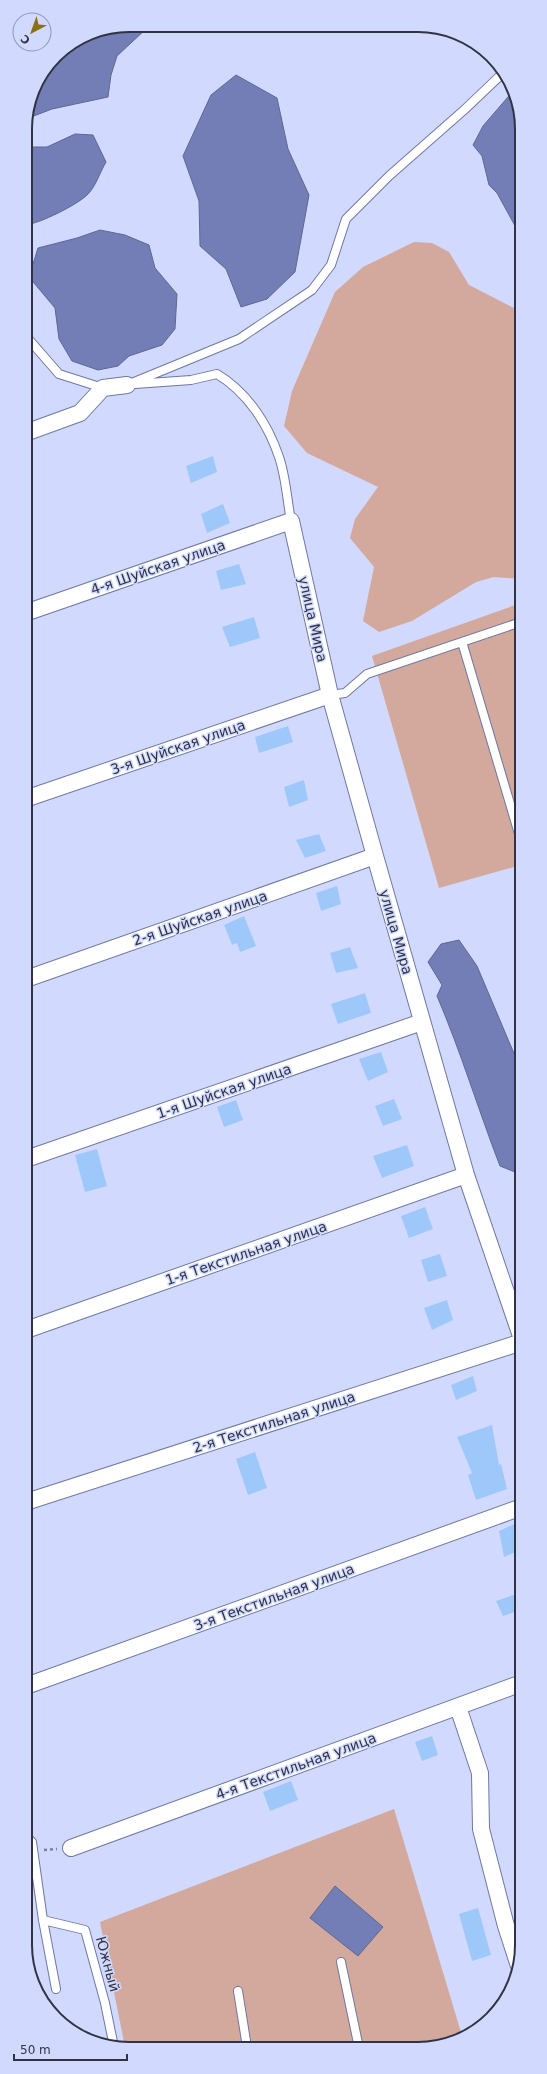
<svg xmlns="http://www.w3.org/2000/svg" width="547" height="2074" font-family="'DejaVu Sans',sans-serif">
<rect width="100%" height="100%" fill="#d1dafe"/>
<path fill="#d3a89d" d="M 414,242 L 432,243 L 449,252 L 469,285 L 518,310 L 521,317 L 521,579 L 494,577 L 476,582 L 412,621 L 379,632 L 363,621 L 374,567 L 350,538 L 355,519 L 378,487 L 307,453 L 284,426 L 292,391 L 335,292 L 363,267 Z
M 521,603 L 521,865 L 439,888 L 372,656 Z
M 394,1809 L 463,2039 L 432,2048 L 125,2047 L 100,1922 Z"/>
<path fill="#727eb5" stroke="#5e6893" d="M 129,25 L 144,25 L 146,29 L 117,56 L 111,75 L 108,97 L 52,109 L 26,119 L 30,101 L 37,100 L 32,94 L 33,89 L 56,55 L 89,33 Z
M 236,75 L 277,98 L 288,149 L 309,195 L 295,272 L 267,299 L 241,307 L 226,269 L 200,246 L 199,201 L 183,156 L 211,95 Z
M 514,90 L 521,115 L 521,243 L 514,224 L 497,193 L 489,185 L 482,156 L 473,145 L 483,126 Z
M 75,134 L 93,135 L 106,162 C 100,172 96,186 88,194 C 79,204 39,224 25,225 L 25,147 L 47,147 Z
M 100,230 L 125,235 L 149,245 L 155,268 L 177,294 L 175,329 L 162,345 L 129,356 L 118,366 L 98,370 L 72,361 L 59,339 L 55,308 L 29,277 L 38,248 L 77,238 Z
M 459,940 L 477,966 L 521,1070 L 521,1169 L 515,1172 L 500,1166 C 478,1109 461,1052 437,996 L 442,985 L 428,962 L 441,944 Z
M 335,1886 L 383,1927 L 358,1956 L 310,1918 Z"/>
<path fill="#9ec7fa" d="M 213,456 L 217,472 L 191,483 L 186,466 Z
M 223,504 L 230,523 L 207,533 L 201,514 Z
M 239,564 L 246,584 L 221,590 L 216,571 Z
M 254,617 L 260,638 L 230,647 L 222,627 Z
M 288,726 L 293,742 L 259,753 L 255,737 Z
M 304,780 L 308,800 L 289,807 L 284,787 Z
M 319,834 L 326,851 L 305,858 L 296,840 Z
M 337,886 L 341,904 L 321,911 L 316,893 Z
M 244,916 L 256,946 L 240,952 L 237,943 L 232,945 L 224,925 Z
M 350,947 L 358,968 L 336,973 L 330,953 Z
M 365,993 L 371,1013 L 338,1024 L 331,1004 Z
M 381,1052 L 388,1072 L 368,1081 L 359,1059 Z
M 394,1099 L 402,1119 L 383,1126 L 375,1106 Z
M 236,1100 L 243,1120 L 224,1127 L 217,1107 Z
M 407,1145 L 414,1166 L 382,1178 L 373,1156 Z
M 97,1149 L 107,1186 L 85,1192 L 75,1155 Z
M 425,1207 L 433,1229 L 409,1238 L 401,1216 Z
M 440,1254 L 447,1276 L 428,1282 L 421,1260 Z
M 447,1300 L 453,1320 L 432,1330 L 424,1308 Z
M 473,1376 L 477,1391 L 456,1400 L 451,1385 Z
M 492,1425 L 499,1465 L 501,1464 L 507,1489 L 476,1500 L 468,1475 L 472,1473 L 457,1437 Z
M 255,1452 L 267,1488 L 248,1495 L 236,1459 Z
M 517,1523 L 522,1537 L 522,1549 L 504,1557 L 499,1531 Z
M 522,1592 L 522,1609 L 503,1616 L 496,1601 Z
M 432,1736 L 438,1755 L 422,1761 L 415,1742 Z
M 291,1781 L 298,1800 L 270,1811 L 263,1792 Z
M 478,1908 L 491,1955 L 472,1961 L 459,1914 Z"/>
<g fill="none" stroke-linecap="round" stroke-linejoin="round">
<g stroke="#6f78a0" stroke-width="10">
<path id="service" d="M 25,335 L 59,374 L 103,388
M 135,384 L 191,380 L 217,374 C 247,392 268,424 279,457 C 286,477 287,500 291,521
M 127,385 L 239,339 L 312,290 L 331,265 L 346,219 L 389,176 L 464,110 L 504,72
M 462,642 L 519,834
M 330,695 L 345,693 L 367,674 L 521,622
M 26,1836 L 32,1842 L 43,1920 L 56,1989
M 43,1920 L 85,1930 L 105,2003 L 114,2047
M 341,1962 L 359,2048
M 238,1991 L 247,2047"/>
</g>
<g stroke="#6f78a0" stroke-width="18">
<path id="minor" d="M 25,433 L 80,413 L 103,388 L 127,385
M 25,613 L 291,521 L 330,695 L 375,856 L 466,1175 L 522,1339
M 25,799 L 330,695
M 26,979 L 375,856
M 26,1159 L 422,1022
M 26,1330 L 466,1175
M 26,1502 L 522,1342
M 26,1686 L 522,1507
M 458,1707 L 480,1773 L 481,1829 L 506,1926 L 519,1966
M 71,1848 L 522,1683"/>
</g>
<path stroke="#7b819b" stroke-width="2.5" stroke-dasharray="3 3" stroke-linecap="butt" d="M 44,1850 L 57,1849"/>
<use href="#service" stroke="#fff" stroke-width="8"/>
<use href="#minor" stroke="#fff" stroke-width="16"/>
</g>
<g text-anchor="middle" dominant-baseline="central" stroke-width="3" stroke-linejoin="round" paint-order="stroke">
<g font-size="14" fill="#2f3344" stroke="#d1dafe">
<text transform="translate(158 567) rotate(-19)">4-я Шуйская улица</text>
<text transform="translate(313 619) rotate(77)">улица Мира</text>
<text transform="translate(178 747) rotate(-19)">3-я Шуйская улица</text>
<text transform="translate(200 918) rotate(-19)">2-я Шуйская улица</text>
<text transform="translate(396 932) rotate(74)">улица Мира</text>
<text transform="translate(224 1091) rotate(-19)">1-я Шуйская улица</text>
<text transform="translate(246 1253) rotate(-19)">1-я Текстильная улица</text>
<text transform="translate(274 1422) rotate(-18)">2-я Текстильная улица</text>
<text transform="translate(274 1597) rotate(-20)">3-я Текстильная улица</text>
<text transform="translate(296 1766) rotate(-20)">4-я Текстильная улица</text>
<text transform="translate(108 1964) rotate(75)">Южный</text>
</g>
</g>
<path d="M0 0H547V2074H0ZM129 32H418A97 97 0 0 1 515 129V1945A97 97 0 0 1 418 2042H129A97 97 0 0 1 32 1945V129A97 97 0 0 1 129 32Z" fill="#d1dafe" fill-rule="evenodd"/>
<path fill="none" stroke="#2f3344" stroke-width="2" d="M129 32H418A97 97 0 0 1 515 129V1945A97 97 0 0 1 418 2042H129A97 97 0 0 1 32 1945V129A97 97 0 0 1 129 32Z"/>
<g transform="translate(32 32) rotate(221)"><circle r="19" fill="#d1dafe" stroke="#9097b4"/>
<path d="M0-3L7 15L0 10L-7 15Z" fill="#877112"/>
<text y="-6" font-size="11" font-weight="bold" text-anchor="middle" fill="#2f3344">С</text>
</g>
<path d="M14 2054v6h113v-6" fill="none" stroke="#2f3344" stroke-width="2"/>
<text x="20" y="2054" font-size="12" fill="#2f3344" stroke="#d1dafe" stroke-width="3" paint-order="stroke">50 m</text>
</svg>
